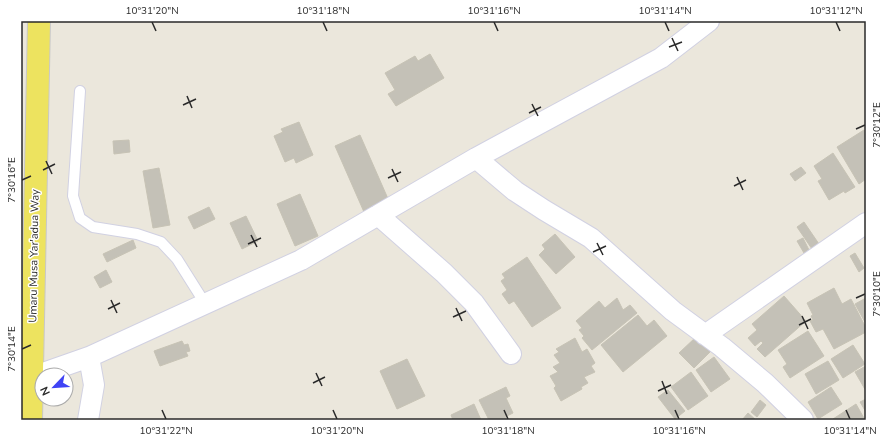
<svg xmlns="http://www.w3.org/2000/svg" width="887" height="441" font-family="'Nunito Sans',sans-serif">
<rect width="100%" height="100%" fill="#ebe7dc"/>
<path fill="#c4c1b7" stroke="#c7c3b5" d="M 430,54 L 444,78 L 396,106 L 388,94 L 395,90 L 385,73 L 415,56 L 418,61 Z
M 299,122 L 313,155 L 296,163 L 294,158 L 285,162 L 274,136 L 283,132 L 281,129 Z
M 864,130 L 866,133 L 866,179 L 859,184 L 837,147 Z
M 360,135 L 389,201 L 364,212 L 335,146 Z
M 129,140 L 130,152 L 114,154 L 113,141 Z
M 833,153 L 855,187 L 845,193 L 844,191 L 829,200 L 818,181 L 822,179 L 814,166 Z
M 801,167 L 806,173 L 795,181 L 790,174 Z
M 159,168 L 170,225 L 153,228 L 143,171 Z
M 300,194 L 318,236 L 295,246 L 277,204 Z
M 209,207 L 215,219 L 194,229 L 188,217 Z
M 246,216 L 258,241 L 242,249 L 230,223 Z
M 804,222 L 819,244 L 812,249 L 797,227 Z
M 555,234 L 575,257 L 556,274 L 539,255 L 545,249 L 542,245 Z
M 803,238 L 809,250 L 804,253 L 797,241 Z
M 133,240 L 136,248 L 107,262 L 103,254 Z
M 855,253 L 864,268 L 859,272 L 850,256 Z
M 527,257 L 561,308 L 532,327 L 514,301 L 509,304 L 502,294 L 507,290 L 501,281 L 505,278 L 502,274 Z
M 106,270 L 112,282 L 100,288 L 94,277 Z
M 834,288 L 842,304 L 851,299 L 866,328 L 866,332 L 834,349 L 823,329 L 816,332 L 810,321 L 813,320 L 811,316 L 813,315 L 807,303 Z
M 784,296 L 806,321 L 765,357 L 757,349 L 763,343 L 761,341 L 755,346 L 748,338 L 757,330 L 752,324 Z
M 617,298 L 623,310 L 630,305 L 637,313 L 592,350 L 582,338 L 584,336 L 579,330 L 582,328 L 576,321 L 599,301 L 605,308 Z
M 866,298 L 866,324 L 855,304 Z
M 638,315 L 647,326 L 654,320 L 667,336 L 623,372 L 601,345 Z
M 808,331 L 824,356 L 790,378 L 783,367 L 787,364 L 778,350 Z
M 696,337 L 711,351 L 694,368 L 679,353 Z
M 575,338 L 582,352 L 587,349 L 595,363 L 591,366 L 595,372 L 584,377 L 588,383 L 581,387 L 582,389 L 561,401 L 554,388 L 556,386 L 550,376 L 558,372 L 553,367 L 560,363 L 554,355 L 559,352 L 556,349 Z
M 182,341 L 184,345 L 188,344 L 190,351 L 186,352 L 188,356 L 160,366 L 154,351 Z
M 853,345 L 865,364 L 843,378 L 831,359 Z
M 714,357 L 730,379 L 711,392 L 696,370 Z
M 407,359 L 425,396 L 397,409 L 380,371 Z
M 828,361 L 839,380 L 816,394 L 805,374 Z
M 866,366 L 866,391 L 855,372 Z
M 691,372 L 708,396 L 688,410 L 671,387 Z
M 506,387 L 510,396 L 506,398 L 513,413 L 505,417 L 507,420 L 489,420 L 479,400 Z
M 831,387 L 842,404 L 818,419 L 808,402 Z
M 668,390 L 685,411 L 675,419 L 658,397 Z
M 866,399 L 866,412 L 860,402 Z
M 760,400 L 766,405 L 757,417 L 751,412 Z
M 474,404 L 481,420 L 453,420 L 451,415 Z
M 856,404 L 865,420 L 834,420 L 833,419 Z
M 748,413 L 756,420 L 742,420 Z"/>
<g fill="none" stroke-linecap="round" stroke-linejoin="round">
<g stroke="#d1d1e2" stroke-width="12">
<path id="lane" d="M 80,91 L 73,196 L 80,218 L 93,227 L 137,234 L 161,242 L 177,259 L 206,305"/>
</g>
<g stroke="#d1d1e2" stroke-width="22">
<path id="street" d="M 476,158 L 515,191 L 544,210 L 591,238 L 673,311 L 722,347 L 765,383 L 803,420
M 378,215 L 444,273 L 474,303 L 511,354
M 705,335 L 866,223
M 32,377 L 89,357 L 301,260 L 476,158 L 661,58 L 709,21
M 88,420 L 94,385 L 89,357"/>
</g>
<g stroke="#c8c8c8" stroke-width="24">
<path id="primary" d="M 31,420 L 39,21"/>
</g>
<use href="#lane" stroke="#fff" stroke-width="10"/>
<use href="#street" stroke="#fff" stroke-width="20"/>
<use href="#primary" stroke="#ede35f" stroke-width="22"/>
</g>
<path fill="none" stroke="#2a2a2a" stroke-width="1.5" d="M 152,22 L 156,31M 323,22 L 327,31M 494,22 L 498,31M 665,22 L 669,31M 836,22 L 840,31M 672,38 L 678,51M 669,47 L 682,42M 187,96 L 192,108M 532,104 L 538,116M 183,105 L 196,99M 529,113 L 541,107M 856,129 L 865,125M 46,161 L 52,174M 392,169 L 398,182M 43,170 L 55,164M 737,177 L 743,190M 388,178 L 401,172M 22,180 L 31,176M 734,186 L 746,180M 251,235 L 257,247M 597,243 L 603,255M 248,244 L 261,238M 593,252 L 606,246M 856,298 L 865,294M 111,300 L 117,313M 456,308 L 462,321M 108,309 L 120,303M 802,316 L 808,329M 453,317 L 466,311M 799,325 L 811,319M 22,349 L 31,345M 316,373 L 322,386M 662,381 L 667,394M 313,383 L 325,377M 658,391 L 671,385M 162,410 L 166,419M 333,410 L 337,419M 504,410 L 508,419M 675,410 L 679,419M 846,410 L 850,419"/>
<g text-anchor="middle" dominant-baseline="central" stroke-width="3" stroke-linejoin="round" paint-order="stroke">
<g font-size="11" fill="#2a2a2a" stroke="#fff">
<text transform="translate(34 256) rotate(-89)">Umaru Musa Yar'adua Way</text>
</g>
</g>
<rect width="887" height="441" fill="none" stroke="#ffffff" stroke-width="44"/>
<g transform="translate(54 387) rotate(245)"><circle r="19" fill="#ffffff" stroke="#aaaaaa"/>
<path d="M0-3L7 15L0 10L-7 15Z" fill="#3f43f5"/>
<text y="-6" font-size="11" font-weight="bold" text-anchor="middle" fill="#2a2a2a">N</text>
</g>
<rect x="22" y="22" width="843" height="397" fill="none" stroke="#2a2a2a" stroke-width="1.5"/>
<g font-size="10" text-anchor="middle" fill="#2a2a2a">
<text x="152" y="14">10°31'20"N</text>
<text x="323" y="14">10°31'18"N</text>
<text x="494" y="14">10°31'16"N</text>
<text x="665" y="14">10°31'14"N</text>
<text x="836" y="14">10°31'12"N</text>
<text transform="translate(876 125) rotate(-90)" y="4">7°30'12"E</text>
<text transform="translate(11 180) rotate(-90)" y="4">7°30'16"E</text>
<text transform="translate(876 294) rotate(-90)" y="4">7°30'10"E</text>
<text transform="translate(11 349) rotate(-90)" y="4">7°30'14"E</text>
<text x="166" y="434">10°31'22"N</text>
<text x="337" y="434">10°31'20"N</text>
<text x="508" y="434">10°31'18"N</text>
<text x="679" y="434">10°31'16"N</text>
<text x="850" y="434">10°31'14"N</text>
</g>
</svg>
